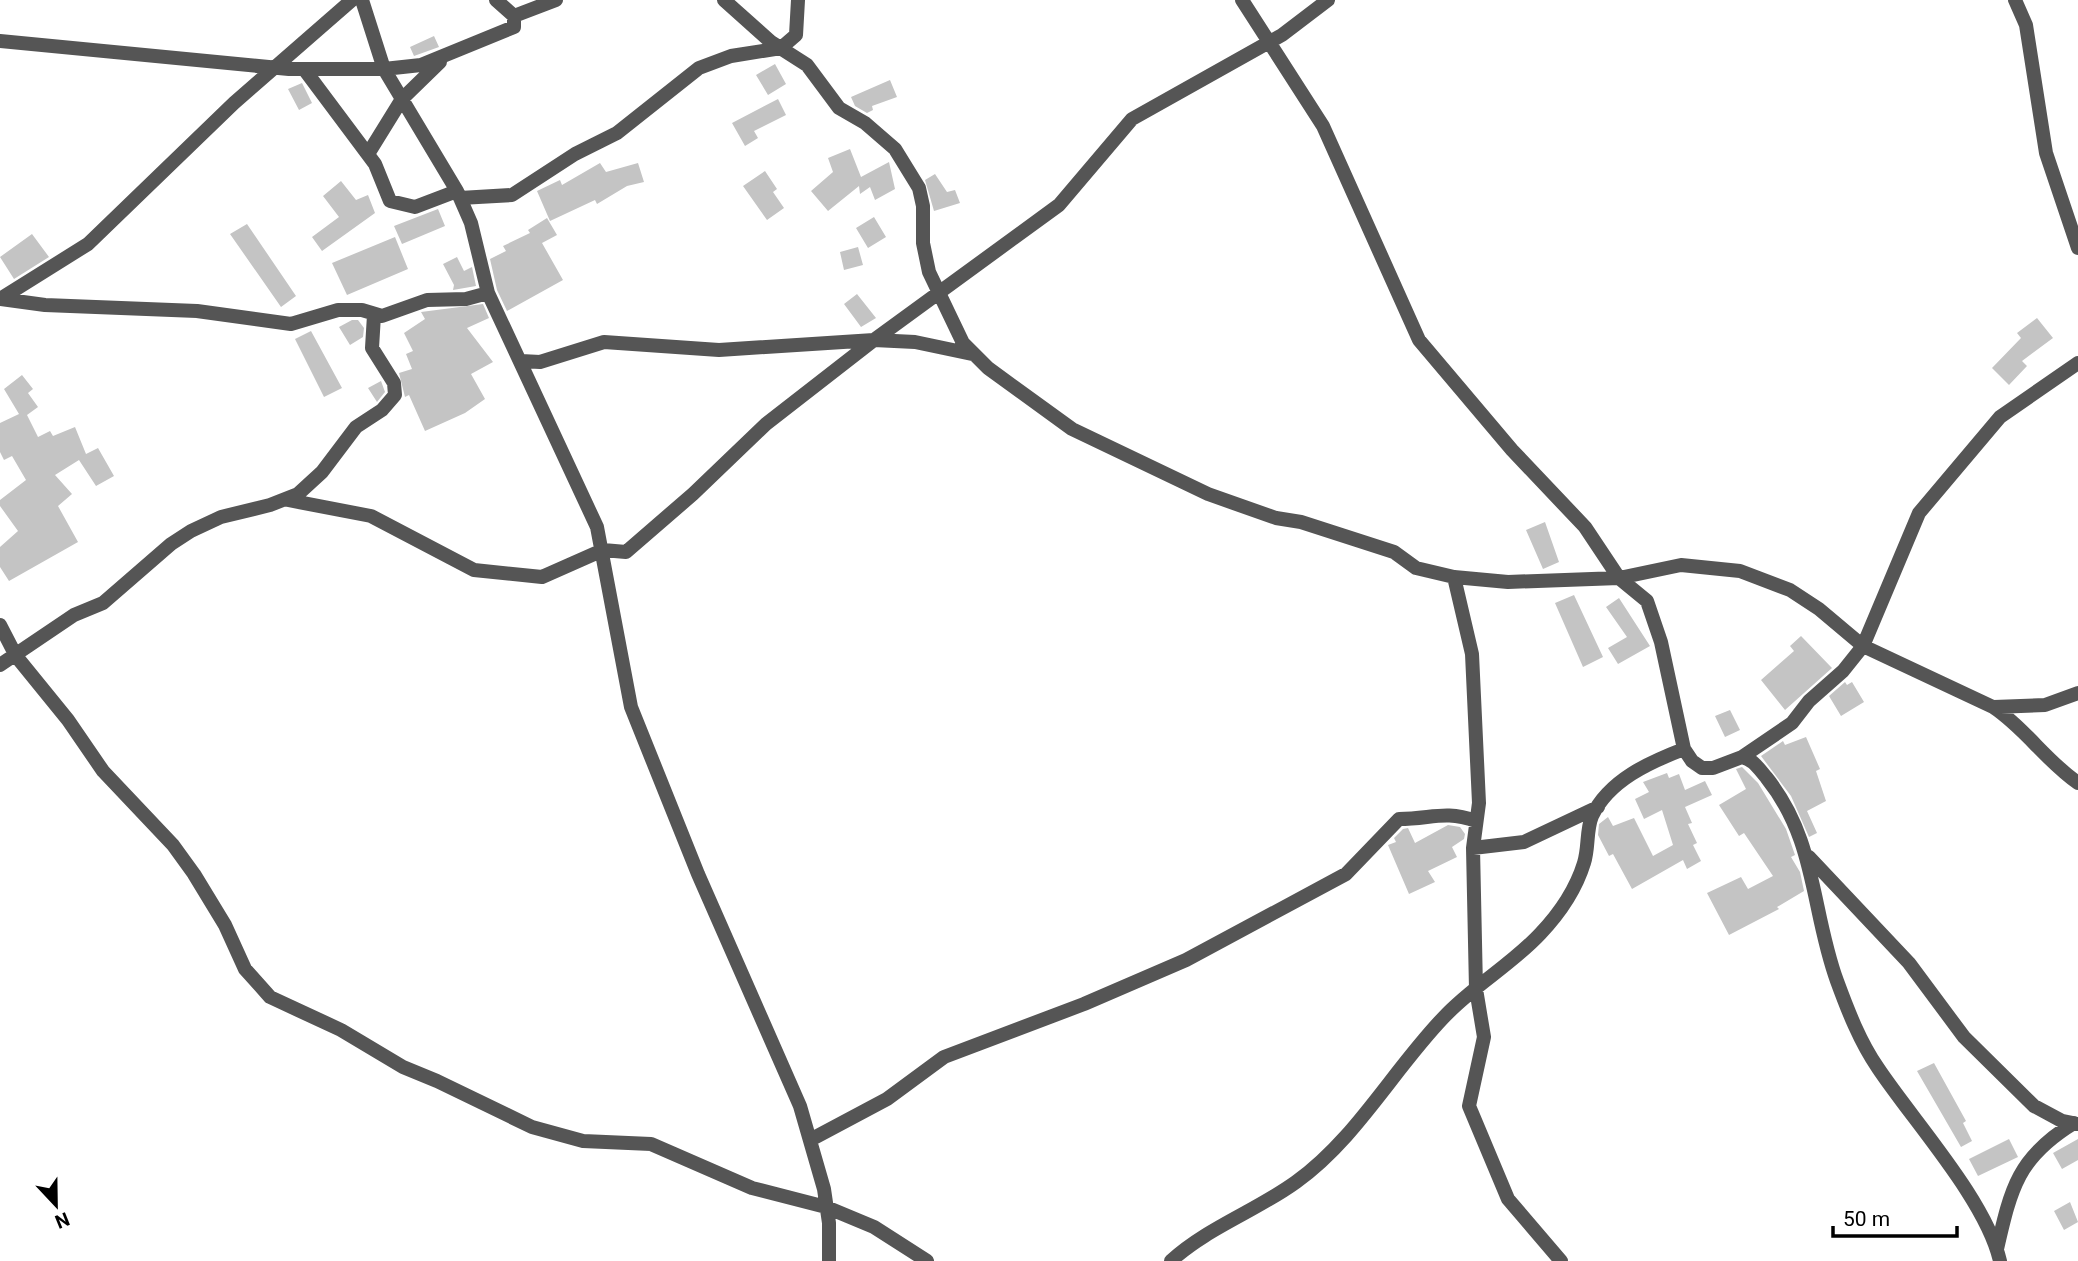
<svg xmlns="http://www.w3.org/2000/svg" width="2078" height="1261" font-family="Roboto,sans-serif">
<rect width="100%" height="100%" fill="#fff"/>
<path fill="#c4c4c4" d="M 434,36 L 439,47 L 414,56 L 410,47 Z
M 775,64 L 786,84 L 768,95 L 756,75 Z
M 890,80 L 897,97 L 872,106 L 873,110 L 867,113 L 855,106 L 851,97 Z
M 302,83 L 312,103 L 299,110 L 288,89 Z
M 778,99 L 786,115 L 754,131 L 758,138 L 745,146 L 732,123 Z
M 850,149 L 861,177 L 889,162 L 895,189 L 875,200 L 870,187 L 860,194 L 859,186 L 828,211 L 811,191 L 833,172 L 828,158 Z
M 600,163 L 606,172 L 638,163 L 644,182 L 627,186 L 597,204 L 595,200 L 550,221 L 537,191 L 560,180 L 562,185 Z
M 765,171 L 777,189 L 773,192 L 784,208 L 767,220 L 743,186 Z
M 935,174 L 947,192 L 955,190 L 960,203 L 934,211 L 925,180 Z
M 341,181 L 356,200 L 368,195 L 375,213 L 322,251 L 312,237 L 339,217 L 323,196 Z
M 438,209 L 445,226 L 402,244 L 394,226 Z
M 874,217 L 886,237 L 868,248 L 856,228 Z
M 547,218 L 557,235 L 542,243 L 563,280 L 507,311 L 497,290 L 490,259 L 506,251 L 503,246 L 530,233 L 528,230 Z
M 247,224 L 296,296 L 281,307 L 230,234 Z
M 32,234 L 49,257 L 14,279 L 0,257 Z
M 395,237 L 408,269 L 347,295 L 332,263 Z
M 858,247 L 863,265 L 844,270 L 840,252 Z
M 457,257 L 464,271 L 472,267 L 476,286 L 453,290 L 454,285 L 443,264 Z
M 857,294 L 876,318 L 861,327 L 844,304 Z
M 483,304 L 489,318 L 467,328 L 493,362 L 471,374 L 485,399 L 465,413 L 425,431 L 409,395 L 405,397 L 399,373 L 412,369 L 406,354 L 413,351 L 404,333 L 425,319 L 421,312 Z
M 2037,318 L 2053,338 L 2022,361 L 2027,366 L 2009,385 L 1992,368 L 2021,338 L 2017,333 Z
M 352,320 L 358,320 L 364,328 L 363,337 L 350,345 L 339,327 Z
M 311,331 L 342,388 L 324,397 L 295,339 Z
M 22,375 L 33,389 L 28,393 L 38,407 L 27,415 L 38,437 L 50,431 L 53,436 L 75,427 L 86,454 L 98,448 L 114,476 L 96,486 L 79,460 L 55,475 L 72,494 L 58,506 L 78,542 L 9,581 L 0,567 L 0,547 L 18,531 L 0,506 L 0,500 L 26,480 L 12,456 L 4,460 L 0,452 L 0,423 L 19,414 L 4,389 Z
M 381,381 L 385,392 L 377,402 L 368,388 Z
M 1545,522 L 1559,562 L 1543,569 L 1526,530 Z
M 1574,595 L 1603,657 L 1583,667 L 1555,603 Z
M 1619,598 L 1650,646 L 1618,664 L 1608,648 L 1627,637 L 1606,607 Z
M 1801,636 L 1832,668 L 1785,710 L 1761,680 L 1794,651 L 1790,646 Z
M 1845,682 L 1847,685 L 1852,682 L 1864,702 L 1841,716 L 1829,696 Z
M 1730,710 L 1740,730 L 1725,737 L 1715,716 Z
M 1806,737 L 1820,769 L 1816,771 L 1826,801 L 1807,811 L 1817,833 L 1809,837 L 1791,796 L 1761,756 L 1783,741 L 1785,745 Z
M 1742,767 L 1758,783 L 1786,829 L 1795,855 L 1791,857 L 1800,872 L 1804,891 L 1777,907 L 1779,909 L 1729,935 L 1707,893 L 1741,877 L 1748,889 L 1773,876 L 1744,833 L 1739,836 L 1719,805 L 1746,789 L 1736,769 Z
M 1667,773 L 1669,778 L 1679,774 L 1685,790 L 1705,781 L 1712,795 L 1685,807 L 1692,823 L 1688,824 L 1697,843 L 1693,845 L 1701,861 L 1687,869 L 1683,860 L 1632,889 L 1613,854 L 1609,856 L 1598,835 L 1599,824 L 1608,817 L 1613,826 L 1634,818 L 1653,856 L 1673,845 L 1662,810 L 1644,819 L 1635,799 L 1649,792 L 1643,782 Z
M 1448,825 L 1460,827 L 1465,834 L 1464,839 L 1452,847 L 1457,857 L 1428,871 L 1435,882 L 1409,894 L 1388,845 L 1396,842 L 1394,838 L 1403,829 L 1408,828 L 1415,843 Z
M 1934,1063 L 1966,1121 L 1963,1123 L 1972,1141 L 1961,1147 L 1917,1071 Z
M 2009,1139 L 2018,1157 L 1978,1176 L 1969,1159 Z
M 2078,1139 L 2078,1160 L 2062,1169 L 2053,1153 Z
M 2070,1202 L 2078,1222 L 2064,1230 L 2054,1211 Z"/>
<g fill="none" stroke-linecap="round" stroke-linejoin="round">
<path stroke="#555" stroke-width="14" d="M 362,0 L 384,69 L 457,191 L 471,223 L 488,293 L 597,527 L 631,707 L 698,874 L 800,1106 L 824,1189 L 829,1223 L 829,1261
M 496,0 L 514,16
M 724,0 L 771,42 L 807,65 L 839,108 L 865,123 L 895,149 L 919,188 L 923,206 L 923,243 L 929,272 L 963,343 L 988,368 L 1072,429 L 1208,494 L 1276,518 L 1301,522 L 1394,552 L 1416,568 L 1454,577 L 1508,582 L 1619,578 L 1681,565 L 1740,571 L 1790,590 L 1819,609 L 1863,646 L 1993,707 C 2025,728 2046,761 2078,783
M 1242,0 L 1323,126 L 1419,340 L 1512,450 L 1585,527 L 1619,578 L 1647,601 L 1661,642 L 1684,749 L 1692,761 L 1702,768 L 1713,768 L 1742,757 L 1792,723 L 1809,701 L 1843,671 L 1863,646 L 1919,513 L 2000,417 L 2078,363
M 2015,0 L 2026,25 L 2046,153 L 2078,248
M 0,41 L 289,69 L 384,69 L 421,65 L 514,27 L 514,16 L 556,0
M 304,69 L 375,164 L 390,201 L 415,207 L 457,191
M 368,154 L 402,99 L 440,62
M 460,198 L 512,195 L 575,154 L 617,133 L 699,68 L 731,56 L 781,48 L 796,35 L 798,0
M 0,299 L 88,244 L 234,103 L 352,0
M 1,299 L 45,305 L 197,311 L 291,324 L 338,310 L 362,310 L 382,316 L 427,300 L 466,299 L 488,293
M 521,361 L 540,362 L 604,342 L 719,350 L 874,340 L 915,342 L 972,354
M 288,500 L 371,516 L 474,570 L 542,577 L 603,550 L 626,552 L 693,494 L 766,424 L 874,340 L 1059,205 L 1132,119 L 1282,35 L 1328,0
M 1454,577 L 1472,654 L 1479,803 L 1473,848 L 1524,842 L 1598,807
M 0,625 L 16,656 L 68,720 L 103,771 L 173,845 L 194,874 L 225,925 L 245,969 L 270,997 L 341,1030 L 403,1067 L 437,1081 L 532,1127 L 583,1141 L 651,1144 L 752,1188 L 826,1207 L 874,1227 L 927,1261
M 0,665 L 74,615 L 103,603 L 171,544 L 191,531 L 221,517 L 270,505 L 298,494 L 322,472 L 356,427 L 382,410 L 395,395 L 394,383 L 372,348 L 374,315
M 1994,707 L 2045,705 L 2078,693
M 1742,757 C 1753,759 1759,769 1766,777 C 1817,840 1811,910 1837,981 C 1848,1011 1860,1042 1878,1068 C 1914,1122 1986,1200 2000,1261
M 1473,848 L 1476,989 L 1484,1037 L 1469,1106 L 1508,1199 L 1561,1261
M 1809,857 L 1909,963 L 1964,1037 L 2034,1106 L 2062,1121 L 2078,1124
M 810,1140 L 887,1099 L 944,1057 L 1084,1004 L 1186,960 L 1346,874 L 1399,819 C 1432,819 1444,810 1476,821
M 1997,1249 C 2011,1188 2018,1157 2074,1123
M 1171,1261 C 1207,1228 1256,1211 1296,1182 C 1356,1139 1393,1070 1444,1017 C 1473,986 1511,965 1540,934 C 1559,914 1576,889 1584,863 C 1589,847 1586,831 1592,816 C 1609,780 1650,762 1684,749"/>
</g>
<g transform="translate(56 1205) rotate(158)" stroke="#ffffff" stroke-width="5" paint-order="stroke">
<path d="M0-5L12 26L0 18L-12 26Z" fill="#000000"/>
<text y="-10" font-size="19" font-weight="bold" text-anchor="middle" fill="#000000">N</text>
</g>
<path d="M1833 1226v10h124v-10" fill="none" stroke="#000000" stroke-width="3.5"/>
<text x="1843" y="1226" font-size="21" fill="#000000" stroke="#ffffff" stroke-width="5" paint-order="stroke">50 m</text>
</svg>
